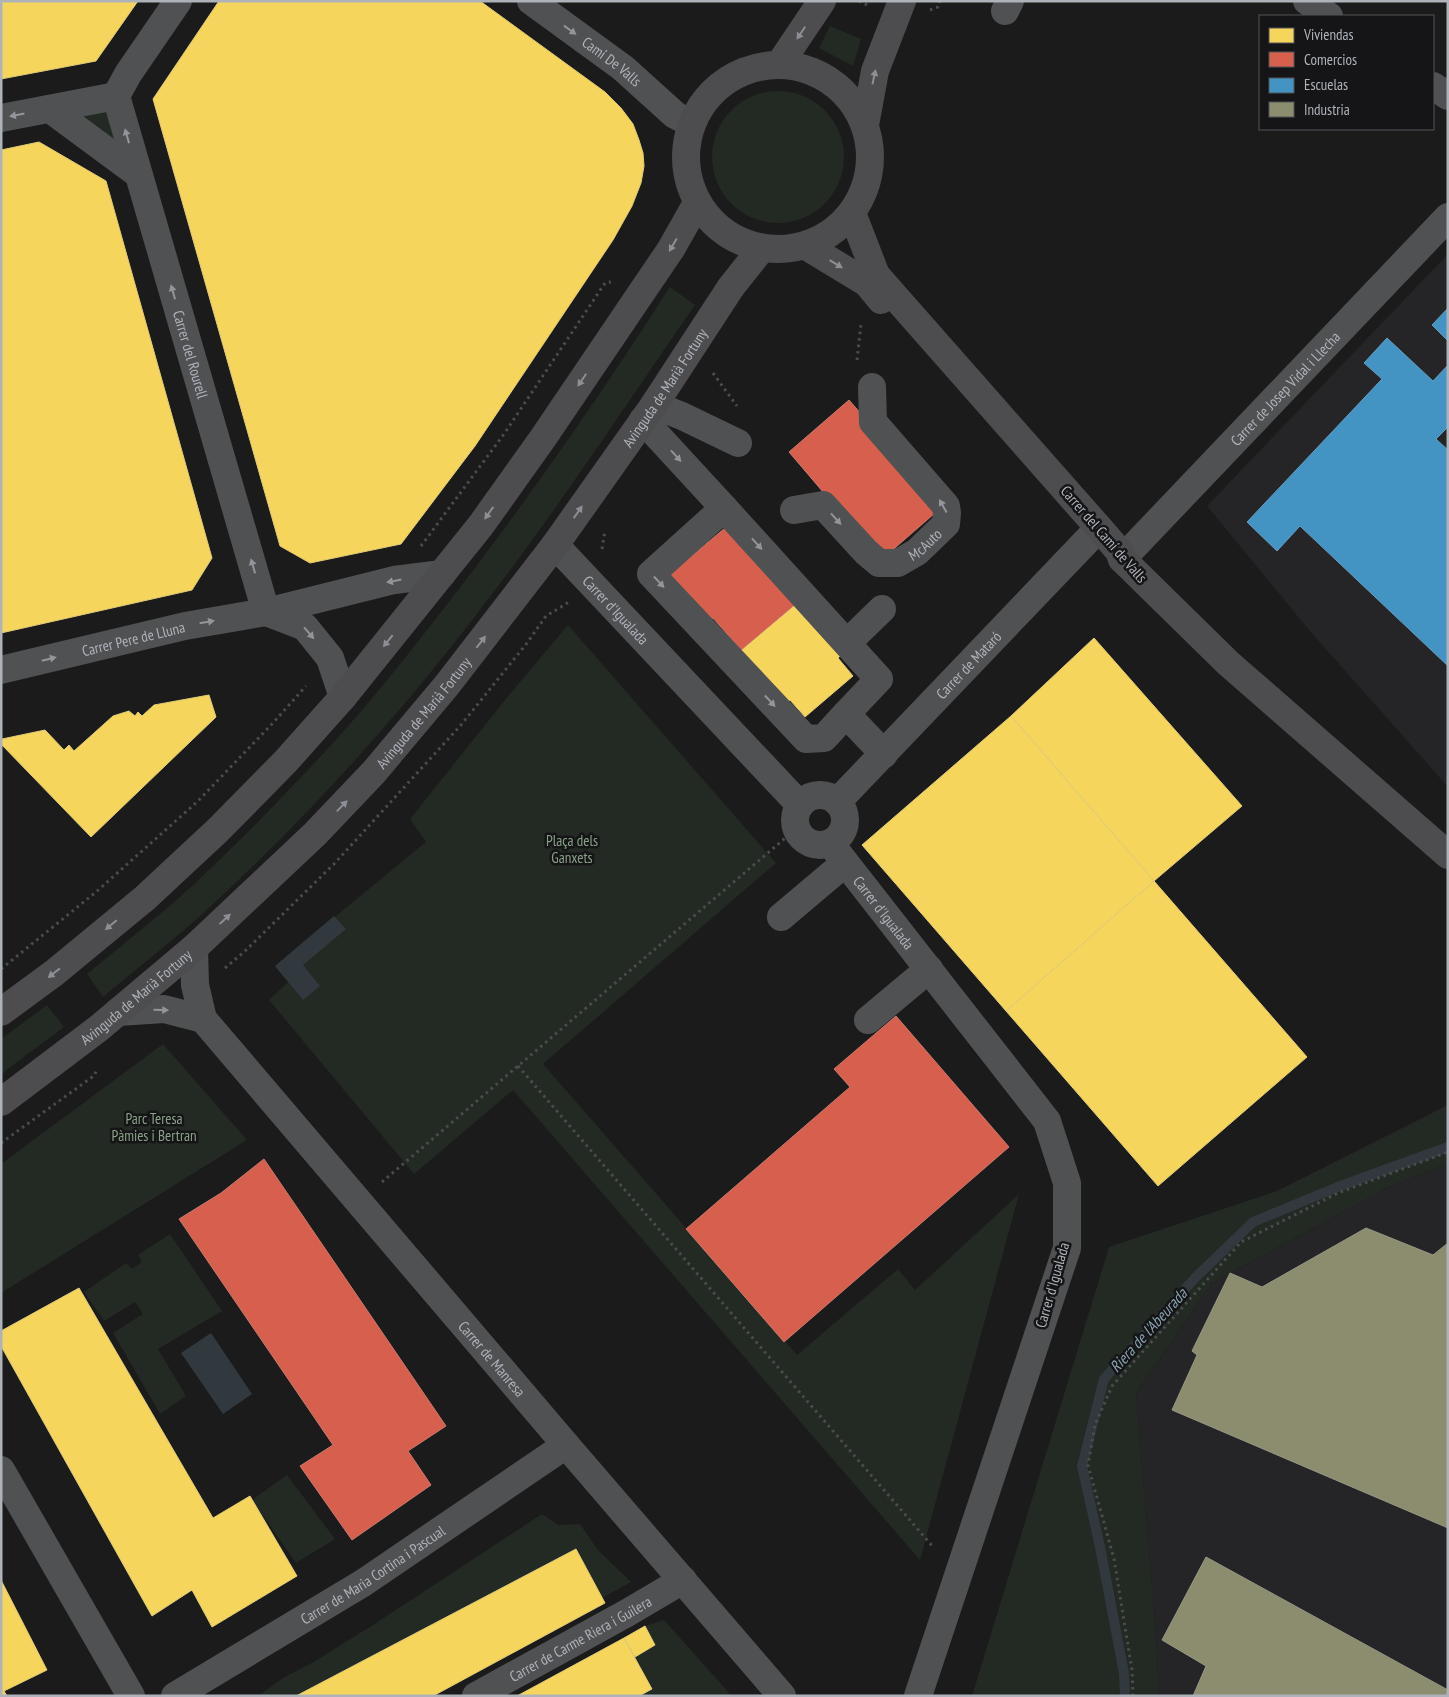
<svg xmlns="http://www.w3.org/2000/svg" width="1449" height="1697" font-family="'PT Sans Narrow',sans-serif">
<rect width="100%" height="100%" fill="#1b1b1b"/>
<path fill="#252527" d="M 1448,254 L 1448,787 L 1309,630 L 1207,506 Z
M 1448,1163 L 1448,1696 L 1159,1696 L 1156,1636 L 1136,1393 L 1212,1283 L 1387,1188 Z"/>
<path fill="#232923" d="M 830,26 L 861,39 L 853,66 L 819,48 Z
M712 157a66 66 0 1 1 132 0a66 66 0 1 1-132 0Z
M 113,104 L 129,161 L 64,112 Z
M 670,287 L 695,305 C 627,403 562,503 489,598 C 406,708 310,815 209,908 C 175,939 139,967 103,997 L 87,974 C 122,945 158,917 192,886 C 240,841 287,793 332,744 C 368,705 401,663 434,621 C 518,514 596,402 670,287 Z
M 568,625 L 776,863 L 543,1064 L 797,1355 L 898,1269 L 915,1290 L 1019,1194 L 920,1560 L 513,1090 L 414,1174 L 269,1000 L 288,982 L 275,966 L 426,842 L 410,819 L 509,695 Z
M 47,1005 L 64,1027 L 1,1074 L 1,1039 Z
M 163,1044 L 247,1140 L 1,1293 L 1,1164 Z
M 1448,1105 L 1448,1163 L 1387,1188 L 1212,1283 L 1136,1393 L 1156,1636 L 1159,1696 L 972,1696 L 1109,1247 L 1277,1191 Z
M 170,1234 L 222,1311 L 158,1349 L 186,1396 L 160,1414 L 113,1333 L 143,1314 L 135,1302 L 104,1321 L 84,1292 L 126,1263 L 132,1269 L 142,1262 L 138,1255 Z
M 287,1475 L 335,1539 L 296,1563 L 252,1500 Z
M 542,1514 L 558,1525 L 580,1524 L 598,1550 L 631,1582 L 602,1598 L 575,1550 L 296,1696 L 258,1696 L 283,1678 L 317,1660 L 376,1623 Z
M 664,1620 L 723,1686 L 731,1696 L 639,1696 L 652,1688 L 635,1657 L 655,1645 L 645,1626 Z"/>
<path fill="#31393e" d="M 334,916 L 346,929 L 303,965 L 320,986 L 303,1000 L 275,966 Z
M 211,1333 L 252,1394 L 223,1414 L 181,1353 Z"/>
<path fill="#f6d55c" stroke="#e0cb78" d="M 1,1 L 138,1 L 96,61 L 1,79 Z
M 219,1 L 480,1 L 605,92 L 621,108 L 633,124 L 639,140 L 643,153 L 644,166 L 641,183 L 632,206 L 613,240 L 475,446 L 401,544 L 310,563 L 280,546 L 153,99 Z
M 39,142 L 106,181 L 212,558 L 192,590 L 1,633 L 1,150 Z
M 798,602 L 842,654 L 838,658 L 853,676 L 805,717 L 790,700 L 786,703 L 741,650 Z
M 1094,638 L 1242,806 L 1154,881 L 1011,716 Z
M 209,695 L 216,717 L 91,837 L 1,744 L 2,739 L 45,730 L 64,750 L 69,745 L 74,751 L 113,716 L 129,711 L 135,716 L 138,712 L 142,716 L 154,705 Z
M 1011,716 L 1154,881 L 1006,1011 L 862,845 Z
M 1154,881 L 1307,1057 L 1158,1186 L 1006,1011 Z
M 79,1288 L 213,1518 L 250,1496 L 297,1576 L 212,1627 L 192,1590 L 152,1616 L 1,1346 L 1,1331 Z
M 576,1549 L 605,1603 L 433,1696 L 296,1696 Z
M 1,1580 L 47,1670 L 4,1691 L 7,1696 L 1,1696 Z
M 645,1626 L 655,1645 L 635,1657 L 624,1638 Z
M 624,1638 L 652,1689 L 639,1696 L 517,1696 Z"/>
<path fill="#d6604d" stroke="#ca796e" d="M 849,400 L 942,507 L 881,560 L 789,452 Z
M 731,523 L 798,602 L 741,650 L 713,618 L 703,625 L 664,579 Z
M 896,1016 L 1009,1147 L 784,1342 L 686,1229 L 850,1087 L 834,1069 Z
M 264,1159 L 446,1426 L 408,1451 L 431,1485 L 352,1540 L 300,1466 L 333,1445 L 179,1219 L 221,1193 Z"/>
<path fill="#4393c3" stroke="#639dc0" d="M 1448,308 L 1448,341 L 1432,325 Z
M 1387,338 L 1433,381 L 1448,365 L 1448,427 L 1436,439 L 1448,450 L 1448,666 L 1300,526 L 1277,551 L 1247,522 L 1382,379 L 1364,363 Z"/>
<path fill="#8c8c6e" stroke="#969885" d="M 1366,1228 L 1433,1255 L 1448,1243 L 1448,1528 L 1172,1410 L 1197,1355 L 1192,1351 L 1230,1273 L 1262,1287 Z
M 1206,1557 L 1448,1690 L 1448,1696 L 1193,1696 L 1206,1666 L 1162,1640 Z"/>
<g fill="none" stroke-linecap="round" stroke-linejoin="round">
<path stroke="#31393e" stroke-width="10" d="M 1125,1696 L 1124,1673 L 1100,1547 L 1082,1466 L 1104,1379 L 1195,1278 L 1253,1222 L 1340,1186 L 1448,1147"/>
<path stroke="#4b4c4e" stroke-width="3" stroke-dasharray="2.5 4" stroke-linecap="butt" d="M 859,1 L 869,6
M 930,10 L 938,7 L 940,1
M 857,360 L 861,324
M 713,373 L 737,406
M 421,546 L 504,434 L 605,283 L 611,282
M 602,549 L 605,530
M 225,968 L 244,952 L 334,864 L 461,725 L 527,643 L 546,616 L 566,604 L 568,602
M 1,969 L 96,892 L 197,802 L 272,724 L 306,686
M 518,1066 L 934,1548
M 1,1143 L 95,1075 L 96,1070
M 382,1182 L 790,834
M 1133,1696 L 1132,1670 L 1114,1559 L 1088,1465 L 1095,1425 L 1112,1386 L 1241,1242 L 1338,1193 L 1448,1152"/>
<g stroke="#505153" stroke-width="28">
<path id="s1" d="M 531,1 L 623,68 L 675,115 L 692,124"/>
<path d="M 1307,1 L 1329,16"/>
<path d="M 1005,11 L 1010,1"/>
<path d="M 1433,86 L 1448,96"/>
<path id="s2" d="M 116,96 L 266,612"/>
<path d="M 116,96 L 128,74 L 178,1"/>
<path d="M 50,109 L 138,174"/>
<path d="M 1,118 L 116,96"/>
<path d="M 654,405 L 682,416 L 738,443"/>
<path d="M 643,420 L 724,508 L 651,574 L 806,739 L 824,738 L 846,714 L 884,754"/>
<path d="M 724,508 L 879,679 L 846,714"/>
<path id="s3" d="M 794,510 L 823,505 L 866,552 L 879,563 L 898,563 L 917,552 L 946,524 L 947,513 L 946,506 L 873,422 L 872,387"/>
<path id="s4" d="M 555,545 L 800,805"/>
<path id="s5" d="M 1122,559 L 1448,217"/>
<path d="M 266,612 L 305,627 L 330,658 L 343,697"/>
<path d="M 847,643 L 882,609"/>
<path id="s6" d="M 1,670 L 185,626 L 266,612 L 394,580 L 442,574"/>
<circle cx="820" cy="820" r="25"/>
<path id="s7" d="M 837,802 L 1099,528"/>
<path id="s8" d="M 830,843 L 1047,1121 L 1067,1183 L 1067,1248 L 918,1696"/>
<path d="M 781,917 L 845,863"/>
<path id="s9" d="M 194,948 L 195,985 L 203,1019 L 566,1445 L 782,1696"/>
<path d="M 118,1012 L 164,1009 L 203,1019"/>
<path d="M 868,1020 L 929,969"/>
<path d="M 1,1470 L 131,1696"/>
<path id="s10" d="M 175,1696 L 363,1583 L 566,1445"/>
<path id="s11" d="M 476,1696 L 627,1613 L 683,1580"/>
</g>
<g stroke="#4d4d4f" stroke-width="28">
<path d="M 779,65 L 822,1"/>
<circle cx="778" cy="157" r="92"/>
<path d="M 865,125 L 875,71 L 902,1"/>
<path d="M 852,213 L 876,275 L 1099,528 L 1119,551 L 1122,559 L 1228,663 L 1448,855"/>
<path d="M 806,246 L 867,283 L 881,300"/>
<path d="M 1,1012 L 54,973 L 145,898 L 218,830 L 285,762 L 343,697 L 481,525 L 543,438 L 671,249 L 697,203"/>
<path id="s12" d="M 1,1102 L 99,1028 L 194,948 L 315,834 L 374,772 L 447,685 L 555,545 L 654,405 L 731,287 L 762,248"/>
</g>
</g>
<defs><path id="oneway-solid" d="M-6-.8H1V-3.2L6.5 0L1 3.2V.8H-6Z" transform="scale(1.25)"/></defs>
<g fill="#92969b">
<use href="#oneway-solid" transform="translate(570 30) rotate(36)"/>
<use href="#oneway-solid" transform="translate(17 115) rotate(169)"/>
<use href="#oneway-solid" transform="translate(127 136) rotate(-106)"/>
<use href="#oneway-solid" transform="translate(173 292) rotate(-106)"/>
<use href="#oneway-solid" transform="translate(676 456) rotate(48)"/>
<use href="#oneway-solid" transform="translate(943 506) rotate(-119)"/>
<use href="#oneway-solid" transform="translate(836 519) rotate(48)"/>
<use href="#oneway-solid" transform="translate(757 544) rotate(48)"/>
<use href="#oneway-solid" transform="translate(253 566) rotate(-106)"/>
<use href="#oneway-solid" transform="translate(394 581) rotate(169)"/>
<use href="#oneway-solid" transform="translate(659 582) rotate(47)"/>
<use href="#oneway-solid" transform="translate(207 622) rotate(-10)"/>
<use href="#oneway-solid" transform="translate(309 633) rotate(49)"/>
<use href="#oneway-solid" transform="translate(49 659) rotate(-14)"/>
<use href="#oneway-solid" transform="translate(770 701) rotate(47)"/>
<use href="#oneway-solid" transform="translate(161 1010) rotate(2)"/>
</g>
<g fill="#8c8f95">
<use href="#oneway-solid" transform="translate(801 33) rotate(124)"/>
<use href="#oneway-solid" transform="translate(874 77) rotate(-78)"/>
<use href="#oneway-solid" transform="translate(673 245) rotate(120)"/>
<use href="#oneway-solid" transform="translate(836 264) rotate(31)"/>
<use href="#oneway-solid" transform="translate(582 380) rotate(124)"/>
<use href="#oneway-solid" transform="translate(578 512) rotate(-55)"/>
<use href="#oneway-solid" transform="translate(489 513) rotate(125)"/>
<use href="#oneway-solid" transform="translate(388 641) rotate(129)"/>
<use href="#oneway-solid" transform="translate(481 642) rotate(-52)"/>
<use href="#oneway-solid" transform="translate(342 806) rotate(-46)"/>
<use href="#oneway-solid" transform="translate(225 919) rotate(-43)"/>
<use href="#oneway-solid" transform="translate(111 925) rotate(140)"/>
<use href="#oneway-solid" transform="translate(54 973) rotate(142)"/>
</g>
<g text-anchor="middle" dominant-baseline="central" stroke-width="5" stroke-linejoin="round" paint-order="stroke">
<g font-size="15" fill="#aeb3ba" stroke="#151517">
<text stroke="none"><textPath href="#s1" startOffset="101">Camí De Valls</textPath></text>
<text stroke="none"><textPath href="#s2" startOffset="269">Carrer del Rourell</textPath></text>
<text stroke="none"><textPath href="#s12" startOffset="981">Avinguda de Marià Fortuny</textPath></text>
<text stroke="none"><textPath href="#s5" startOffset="236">Carrer de Josep Vidal i Llecha</textPath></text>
<text transform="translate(1104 534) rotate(49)">Carrer del Camí de Valls</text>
<text stroke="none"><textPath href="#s3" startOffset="162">McAuto</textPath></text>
<text stroke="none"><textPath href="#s4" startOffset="89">Carrer d'Igualada</textPath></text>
<text stroke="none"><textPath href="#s6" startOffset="136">Carrer Pere de Lluna</textPath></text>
<text stroke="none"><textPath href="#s7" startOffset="190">Carrer de Mataró</textPath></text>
<text stroke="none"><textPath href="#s12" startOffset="576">Avinguda de Marià Fortuny</textPath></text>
<text stroke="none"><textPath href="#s8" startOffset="88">Carrer d'Igualada</textPath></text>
<text stroke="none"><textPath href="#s12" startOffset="171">Avinguda de Marià Fortuny</textPath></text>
<text transform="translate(1052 1285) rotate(-74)">Carrer d'Igualada</text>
<text stroke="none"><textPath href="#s9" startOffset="518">Carrer de Manresa</textPath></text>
<text stroke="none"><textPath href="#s10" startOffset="232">Carrer de Maria Cortina i Pascual</textPath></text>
<text stroke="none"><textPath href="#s11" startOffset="119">Carrer de Carme Riera i Guilera</textPath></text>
</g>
<g font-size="15" fill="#89a287" stroke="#151517">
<text x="572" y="840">Plaça dels<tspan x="572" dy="17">Ganxets</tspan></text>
<text x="154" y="1118">Parc Teresa<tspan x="154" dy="17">Pàmies i Bertran</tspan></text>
</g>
<g font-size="16" font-style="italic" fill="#89a3b0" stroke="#151517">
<text transform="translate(1148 1330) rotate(-48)">Riera de l'Abeurada</text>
</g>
</g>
<rect width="1449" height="1697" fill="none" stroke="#aeb3ba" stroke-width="5"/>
<rect x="1259" y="15" width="175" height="115" fill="#151517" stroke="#525458"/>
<rect x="1269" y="28" width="25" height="15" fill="#f6d55c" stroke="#525458"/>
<text x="1304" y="40" font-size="15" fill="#aeb3ba">Viviendas</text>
<rect x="1269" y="52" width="25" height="15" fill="#d6604d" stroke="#525458"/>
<text x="1304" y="65" font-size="15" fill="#aeb3ba">Comercios</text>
<rect x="1269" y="78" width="25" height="15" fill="#4393c3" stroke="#525458"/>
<text x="1304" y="90" font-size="15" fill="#aeb3ba">Escuelas</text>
<rect x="1269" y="102" width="25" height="15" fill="#8c8c6e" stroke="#525458"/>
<text x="1304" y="115" font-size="15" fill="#aeb3ba">Industria</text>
</svg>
